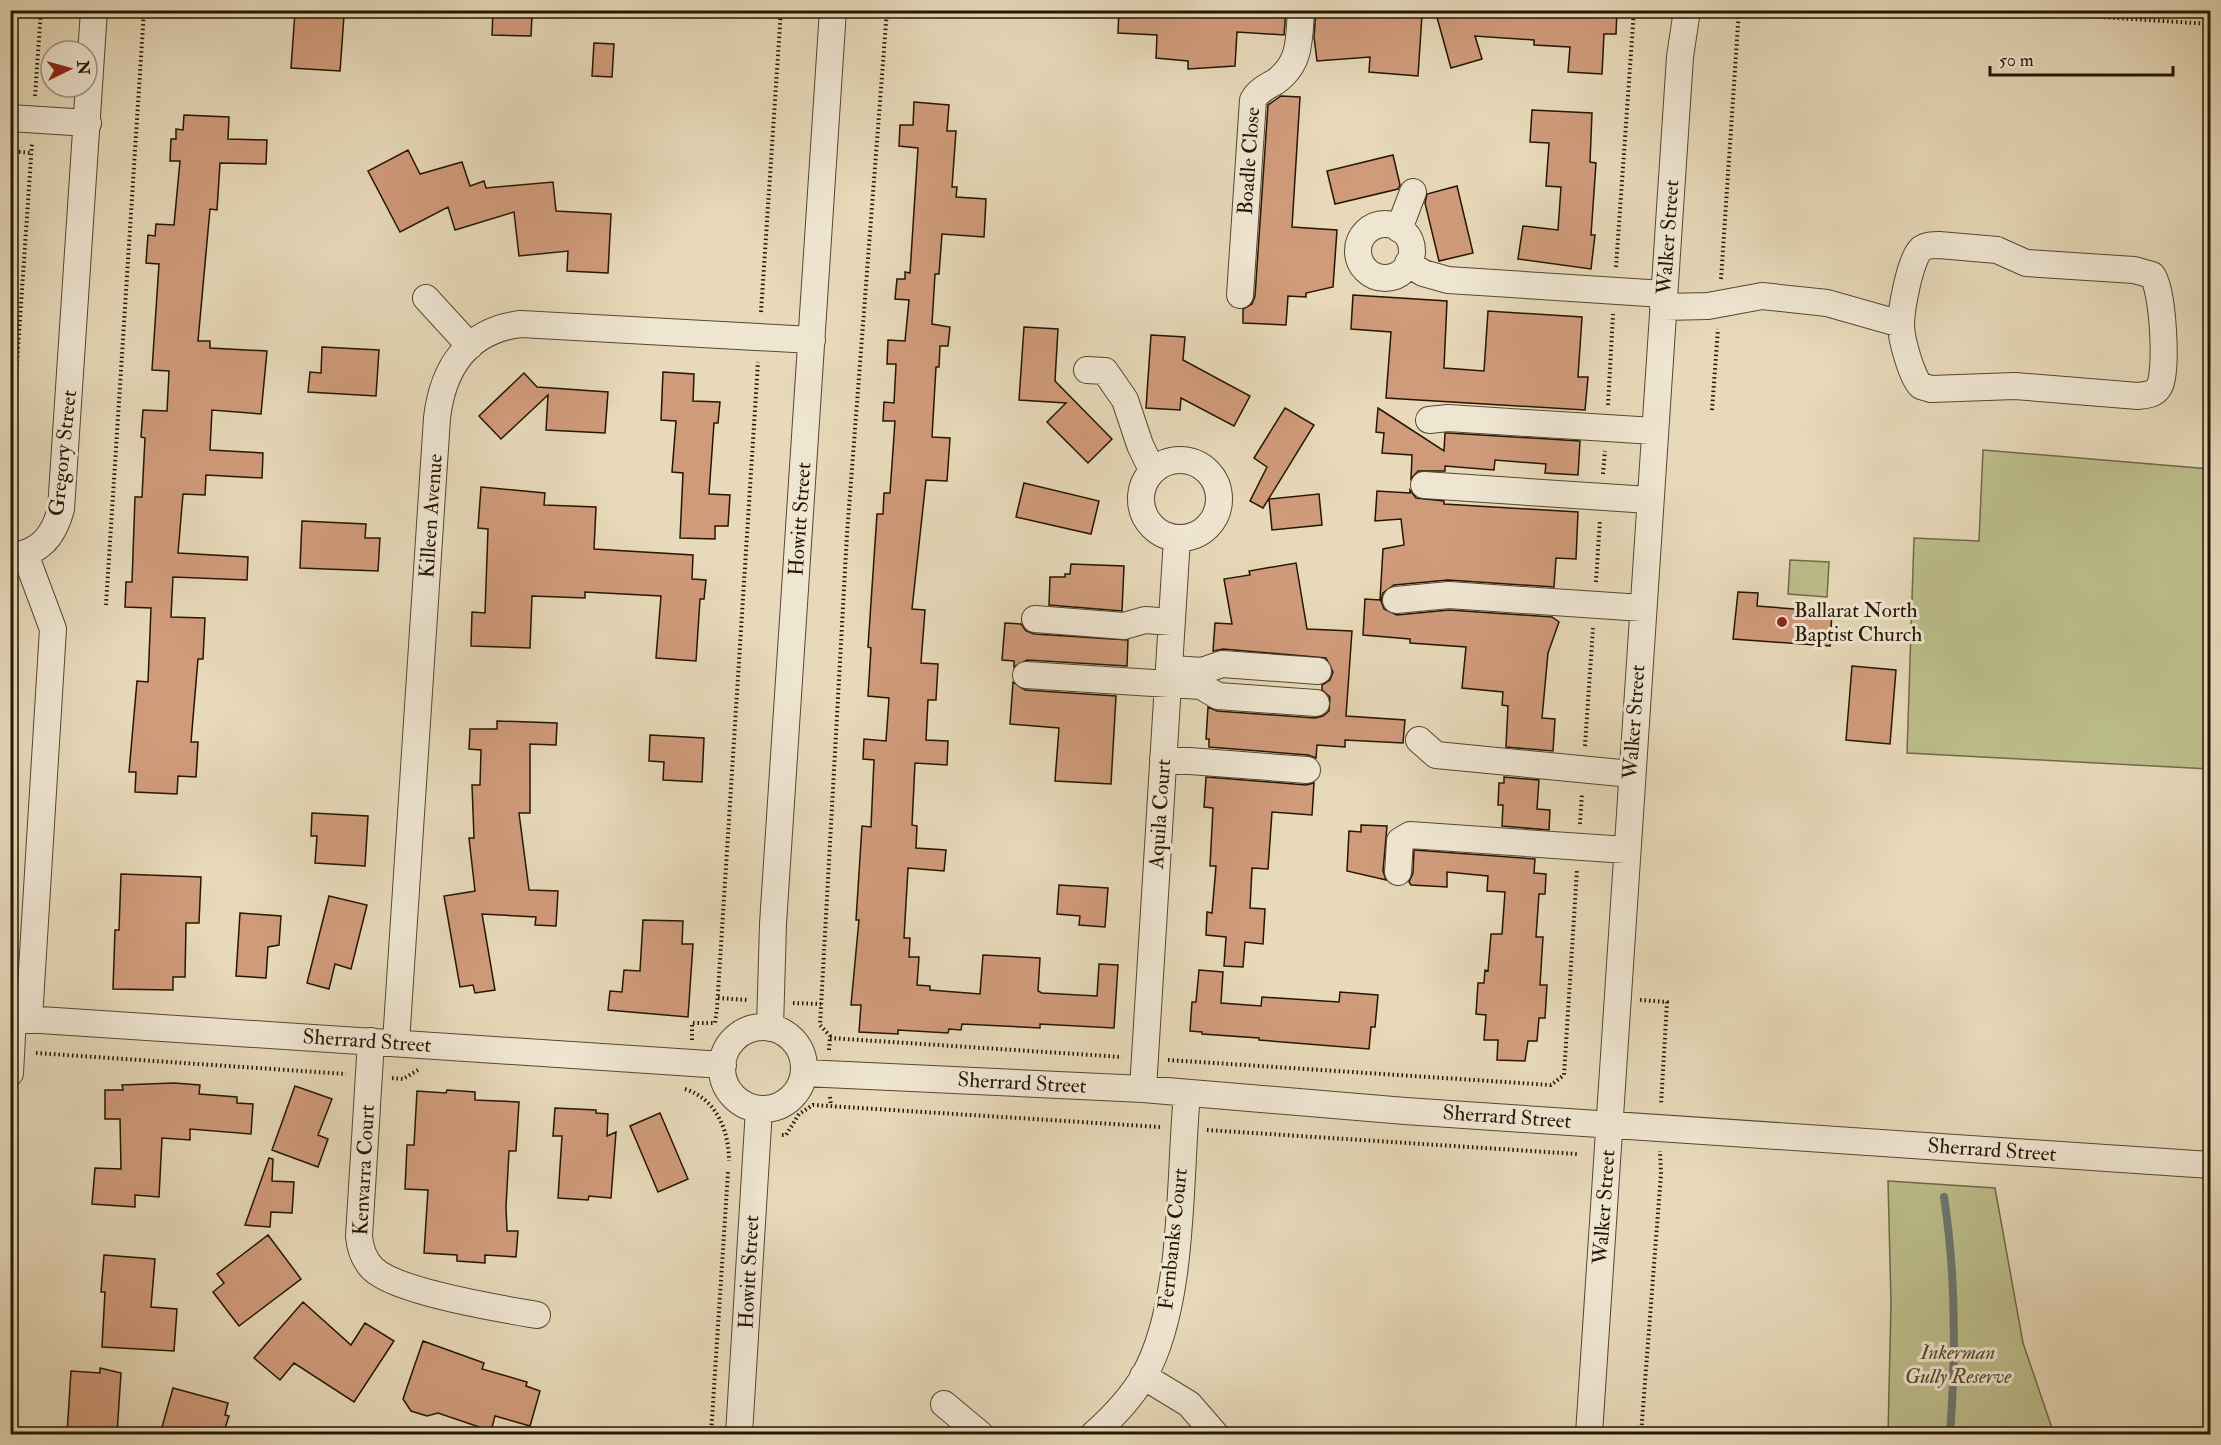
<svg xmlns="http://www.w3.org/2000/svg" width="2221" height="1445" font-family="'IM FELL Double Pica',serif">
<rect width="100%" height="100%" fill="#e7d9b9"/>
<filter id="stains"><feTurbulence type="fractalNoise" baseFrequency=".00333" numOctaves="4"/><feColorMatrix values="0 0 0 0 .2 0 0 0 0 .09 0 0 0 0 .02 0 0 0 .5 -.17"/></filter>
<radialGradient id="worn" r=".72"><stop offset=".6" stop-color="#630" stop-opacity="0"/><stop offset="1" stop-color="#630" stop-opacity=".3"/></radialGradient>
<path fill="#bcbe8b" stroke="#706a47" stroke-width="1.5" d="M 1983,450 L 2210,469 L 2210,769 L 1907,753 L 1914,538 L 1979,541 Z
M 1790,560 L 1829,562 L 1827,597 L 1788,594 Z
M 1888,1181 L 1995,1188 L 2023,1343 L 2054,1434 L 1888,1434 L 1891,1303 Z"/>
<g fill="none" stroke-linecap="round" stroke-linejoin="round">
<path stroke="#6d7771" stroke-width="8" d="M 1944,1197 C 1956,1275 1956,1355 1950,1434"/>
</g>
<path fill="#d09b7b" stroke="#251603" stroke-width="1.5" d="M 493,10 L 523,10 L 523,16 L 532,16 L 531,36 L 492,35 Z
M 1119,10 L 1286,10 L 1284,35 L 1237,32 L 1235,66 L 1188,69 L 1188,61 L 1156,58 L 1157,35 L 1118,33 Z
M 1316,10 L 1422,15 L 1418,76 L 1369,72 L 1370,57 L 1317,61 L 1314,37 Z
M 1435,10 L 1617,10 L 1616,34 L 1604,34 L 1602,74 L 1568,72 L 1570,47 L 1534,45 L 1534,40 L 1475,36 L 1482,59 L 1451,68 Z
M 295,12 L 344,16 L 340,71 L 291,68 Z
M 594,43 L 614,44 L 612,77 L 592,76 Z
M 1281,96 L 1300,97 L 1292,227 L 1337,230 L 1333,287 L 1306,293 L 1306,297 L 1288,296 L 1286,325 L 1243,323 L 1243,309 L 1252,304 L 1255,296 L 1268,105 Z
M 914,102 L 949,105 L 947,131 L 956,131 L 952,187 L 957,187 L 956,197 L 986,199 L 984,237 L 942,234 L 939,274 L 935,274 L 932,324 L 950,327 L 948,346 L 940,346 L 939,367 L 936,367 L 932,437 L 950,438 L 947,481 L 926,480 L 912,609 L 925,610 L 921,663 L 938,664 L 936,700 L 928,700 L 926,740 L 948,741 L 947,765 L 915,763 L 912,825 L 917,826 L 916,848 L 946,850 L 944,871 L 908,868 L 904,938 L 910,938 L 909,957 L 919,957 L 917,985 L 930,986 L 930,990 L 980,994 L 983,955 L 1040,958 L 1038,991 L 1042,993 L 1097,996 L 1099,964 L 1118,965 L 1114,1028 L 1040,1024 L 1040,1028 L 962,1024 L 961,1030 L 949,1029 L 948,1033 L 898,1030 L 898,1034 L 859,1032 L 861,1005 L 851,1005 L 859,920 L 856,920 L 862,826 L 871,827 L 874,760 L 863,759 L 864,739 L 886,741 L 889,698 L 868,696 L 871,648 L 868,647 L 877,514 L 883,514 L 884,493 L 890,493 L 895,421 L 883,421 L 884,402 L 894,403 L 896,364 L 887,364 L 888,340 L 905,341 L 909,300 L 895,299 L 897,279 L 905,279 L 905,272 L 910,273 L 918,148 L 899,146 L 900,125 L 913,125 Z
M 1532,110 L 1592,113 L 1590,162 L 1596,163 L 1591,235 L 1595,235 L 1591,269 L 1518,259 L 1523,226 L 1558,230 L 1561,187 L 1546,186 L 1549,143 L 1530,142 Z
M 184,115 L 229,117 L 228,139 L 267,140 L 266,164 L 220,163 L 217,210 L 210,209 L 198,341 L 210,341 L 210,348 L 267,351 L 261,414 L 212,410 L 210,450 L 263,453 L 262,478 L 206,475 L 205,495 L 183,494 L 178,553 L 248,557 L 247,580 L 173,577 L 171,617 L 205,618 L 203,659 L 198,659 L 191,742 L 198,742 L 196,777 L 178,776 L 177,794 L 135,792 L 136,772 L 129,772 L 137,681 L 148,682 L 151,608 L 125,607 L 126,582 L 132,582 L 135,497 L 142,497 L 145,438 L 141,437 L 143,410 L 167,411 L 169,371 L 152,370 L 159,264 L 146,263 L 148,235 L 155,236 L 156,224 L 174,225 L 180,161 L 170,161 L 171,139 L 176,139 L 176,129 L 183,130 Z
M 408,150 L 420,174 L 462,162 L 470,186 L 484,181 L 486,188 L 553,182 L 556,211 L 611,214 L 608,273 L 567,271 L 568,251 L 519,256 L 514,212 L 455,230 L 448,207 L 400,232 L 368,171 Z
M 1393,155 L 1400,185 L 1398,189 L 1335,204 L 1327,171 Z
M 1457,186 L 1473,253 L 1439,261 L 1425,203 L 1427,194 Z
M 1353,295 L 1447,301 L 1444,368 L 1484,371 L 1488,311 L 1582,317 L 1578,377 L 1588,377 L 1585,410 L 1386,398 L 1391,332 L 1351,329 Z
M 1024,327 L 1058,329 L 1055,381 L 1112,439 L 1088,463 L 1047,422 L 1066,403 L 1019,400 Z
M 1151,335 L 1185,337 L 1183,360 L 1250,396 L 1234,426 L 1181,398 L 1180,410 L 1146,408 Z
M 322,347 L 379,350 L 376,396 L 308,392 L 310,372 L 321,373 Z
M 663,372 L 694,374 L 693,401 L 720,402 L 718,423 L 714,423 L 709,494 L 730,495 L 728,526 L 715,526 L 715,539 L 680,538 L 683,473 L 672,472 L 676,421 L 661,420 Z
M 524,373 L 537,387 L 608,392 L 605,433 L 546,430 L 548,395 L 501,439 L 479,416 Z
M 1285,408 L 1314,425 L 1263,508 L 1250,501 L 1267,467 L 1254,458 Z
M 1378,408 L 1444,451 L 1445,433 L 1448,433 L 1580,441 L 1578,475 L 1545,473 L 1546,464 L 1495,460 L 1494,470 L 1445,466 L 1445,471 L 1418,471 L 1411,479 L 1412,455 L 1382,453 L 1384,433 L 1376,432 Z
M 1024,483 L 1099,501 L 1091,534 L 1016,517 Z
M 481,487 L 545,493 L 544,505 L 596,507 L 594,549 L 693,555 L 692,579 L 706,580 L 704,599 L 700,599 L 696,661 L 656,658 L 661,596 L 585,592 L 585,598 L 532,596 L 530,648 L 471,646 L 472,612 L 485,613 L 488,529 L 478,528 Z
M 1410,490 L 1416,498 L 1444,501 L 1444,504 L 1578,512 L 1576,559 L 1556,558 L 1554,587 L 1448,580 L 1394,585 L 1383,593 L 1381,601 L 1384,609 L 1397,615 L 1449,610 L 1552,617 L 1559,622 L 1548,653 L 1542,718 L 1555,719 L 1553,751 L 1506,747 L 1508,706 L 1502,705 L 1503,692 L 1462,688 L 1466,647 L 1410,643 L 1410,639 L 1363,635 L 1365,599 L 1380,600 L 1383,549 L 1404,545 L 1401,519 L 1375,521 L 1377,491 L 1410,493 Z
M 1319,494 L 1322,525 L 1272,530 L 1269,499 Z
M 302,521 L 366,524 L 365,538 L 380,538 L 378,571 L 300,568 Z
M 1296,563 L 1307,629 L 1352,631 L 1346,716 L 1405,720 L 1403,743 L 1345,740 L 1345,747 L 1317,745 L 1316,758 L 1308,755 L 1209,747 L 1209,739 L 1206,739 L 1208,707 L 1217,711 L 1315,718 L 1323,716 L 1329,711 L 1330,697 L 1322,690 L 1322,685 L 1330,680 L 1333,672 L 1326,658 L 1223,649 L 1213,651 L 1215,623 L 1232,624 L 1224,579 L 1250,575 L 1249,571 Z
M 1071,564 L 1124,566 L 1122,611 L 1049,605 L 1050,577 L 1065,577 L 1065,574 L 1070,574 Z
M 1738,592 L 1758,593 L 1757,606 L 1832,612 L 1830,646 L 1733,639 Z
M 1005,623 L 1021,624 L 1026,631 L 1034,634 L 1128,640 L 1127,666 L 1027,660 L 1014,667 L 1014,661 L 1002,660 Z
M 1852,666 L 1896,670 L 1890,744 L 1846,740 Z
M 1013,682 L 1025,690 L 1116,696 L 1111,784 L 1055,781 L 1059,728 L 1010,724 Z
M 497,721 L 557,723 L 556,745 L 530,744 L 530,813 L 519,813 L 529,890 L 558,891 L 556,926 L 535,925 L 536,917 L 482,914 L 495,990 L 475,993 L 473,985 L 460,987 L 444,896 L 475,891 L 469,838 L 474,838 L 472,785 L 480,785 L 481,750 L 469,749 L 470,729 L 497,729 Z
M 650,735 L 704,738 L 702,782 L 663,780 L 664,762 L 649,761 Z
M 1206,777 L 1306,785 L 1314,783 L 1312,815 L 1272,812 L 1268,869 L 1252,868 L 1250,908 L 1265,909 L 1263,944 L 1245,942 L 1243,967 L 1224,966 L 1226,937 L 1206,935 L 1207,912 L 1212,913 L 1216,866 L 1210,866 L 1213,808 L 1204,807 Z
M 1504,777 L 1539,780 L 1537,809 L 1550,810 L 1549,830 L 1502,826 L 1503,805 L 1498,805 L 1499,783 L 1504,783 Z
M 312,813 L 368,816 L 365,866 L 315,863 L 317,836 L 311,836 Z
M 1361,825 L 1387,826 L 1383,871 L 1386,880 L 1347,871 L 1349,831 L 1361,832 Z
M 1414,850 L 1535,859 L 1534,873 L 1546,874 L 1545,894 L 1539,894 L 1536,937 L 1543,937 L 1540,985 L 1547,985 L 1545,1018 L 1539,1018 L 1537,1041 L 1528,1041 L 1525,1061 L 1497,1060 L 1498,1040 L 1484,1040 L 1486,1015 L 1476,1014 L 1478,983 L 1484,983 L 1485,970 L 1488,971 L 1491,934 L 1502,934 L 1505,892 L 1487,891 L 1488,876 L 1447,872 L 1447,887 L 1411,885 L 1409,882 L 1413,873 Z
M 121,874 L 201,877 L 199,923 L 186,923 L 185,977 L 173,977 L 173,990 L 113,989 L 115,930 L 119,930 Z
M 1059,885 L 1108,888 L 1105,927 L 1079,925 L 1080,916 L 1057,914 Z
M 329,896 L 367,905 L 351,969 L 335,964 L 329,989 L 307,983 Z
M 240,913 L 281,916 L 279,945 L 268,947 L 266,978 L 236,976 Z
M 643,920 L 683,921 L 682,944 L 693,944 L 688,1017 L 608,1010 L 610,991 L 622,992 L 624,970 L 640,971 Z
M 1199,970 L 1223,972 L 1221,1003 L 1261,1006 L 1262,997 L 1339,1002 L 1340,992 L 1378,995 L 1375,1027 L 1371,1027 L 1369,1049 L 1259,1040 L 1259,1038 L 1202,1034 L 1202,1032 L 1190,1031 L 1192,1002 L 1196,1002 Z
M 174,1083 L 200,1085 L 199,1094 L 237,1097 L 237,1103 L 253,1104 L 251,1134 L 190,1129 L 190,1140 L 162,1138 L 159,1197 L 135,1195 L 135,1207 L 92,1204 L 95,1168 L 121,1169 L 120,1119 L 105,1119 L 105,1090 L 123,1090 L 122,1085 Z
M 295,1086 L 332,1099 L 318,1135 L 328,1139 L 318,1167 L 272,1150 Z
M 447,1090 L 475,1092 L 475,1100 L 519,1102 L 516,1151 L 509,1151 L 506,1207 L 507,1231 L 518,1231 L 516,1257 L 485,1255 L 485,1263 L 457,1261 L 457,1255 L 424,1253 L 428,1190 L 405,1189 L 407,1145 L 414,1145 L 417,1091 L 446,1093 Z
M 555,1108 L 596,1110 L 596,1113 L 608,1114 L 607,1136 L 616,1132 L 611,1198 L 589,1196 L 588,1200 L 558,1198 L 562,1136 L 553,1136 Z
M 660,1113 L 688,1179 L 658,1192 L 630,1126 Z
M 269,1158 L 273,1159 L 272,1181 L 294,1182 L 292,1213 L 271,1212 L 270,1227 L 245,1225 Z
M 268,1235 L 301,1279 L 239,1326 L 213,1292 L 224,1283 L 217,1274 Z
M 104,1255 L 155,1259 L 151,1307 L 177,1309 L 174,1351 L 102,1347 L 105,1292 L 101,1292 Z
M 303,1302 L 351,1345 L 365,1323 L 394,1341 L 354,1402 L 294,1363 L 280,1380 L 254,1358 Z
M 423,1341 L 484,1363 L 482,1369 L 527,1382 L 526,1386 L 540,1391 L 530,1426 L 495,1416 L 491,1431 L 438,1413 L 427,1416 L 411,1411 L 403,1399 Z
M 100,1368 L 121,1373 L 117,1434 L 67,1434 L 71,1371 L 100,1373 Z
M 173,1388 L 228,1403 L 225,1415 L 229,1416 L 223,1434 L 160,1434 Z"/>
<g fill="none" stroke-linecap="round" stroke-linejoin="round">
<g stroke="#564730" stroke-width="28">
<path id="minor" d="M 10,118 L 88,123
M1358 251a27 27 0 1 1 54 0a27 27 0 1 1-54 0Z
M 1399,229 L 1413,192
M 1939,245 L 1997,250 L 2026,263 L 2134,270 L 2152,275 C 2163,287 2168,374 2159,387 C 2154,395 2146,395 2138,396 L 2015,386 L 1931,389 L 1921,386 C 1912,379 1901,338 1901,325 C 1901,310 1910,259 1921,249 C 1926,245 1933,245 1939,245 Z
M 1408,263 L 1423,273 L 1448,280 L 1664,294
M 1240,295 L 1253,100 C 1258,91 1266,87 1275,82 C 1301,64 1299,40 1301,10
M 426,298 L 470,346
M 1663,307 L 1708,306 L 1762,296 L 1827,303 L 1901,324
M 1087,370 L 1105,371 L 1125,400 L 1140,445 L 1152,470
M 1429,420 L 1448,418 L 1654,431
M1141 499a39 39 0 1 1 78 0a39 39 0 1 1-78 0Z
M 1424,485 L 1649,500
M 25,554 L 53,629 L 29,1019
M 10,557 C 40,552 53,538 61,509 L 94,10
M 1396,600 L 1449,595 L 1642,608
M 1035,619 L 1124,626 L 1145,620 L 1172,622
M 1173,669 L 1202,671 L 1222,664 L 1318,671
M 1026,675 L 1201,686 L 1218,696 L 1316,703
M 1419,740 L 1436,755 L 1631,774
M 1163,759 L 1307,770
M 1398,872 L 1400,841 L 1410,835 L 1626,850
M 10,1018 L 723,1065
M722 1068a41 41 0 1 1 82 0a41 41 0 1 1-82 0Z
M 770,1028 L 773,924 L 833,10
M 371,1041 L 359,1236 C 360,1249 364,1260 373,1269 C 397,1292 502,1309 537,1315
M 396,1042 L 437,418 C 443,367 468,330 521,324 L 812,340
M 10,1073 L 13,1018
M 804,1073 L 1143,1089 L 1405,1111 L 2210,1165
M 1143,1089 L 1177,538
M 1143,1376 L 1189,1404 L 1215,1434
M 944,1404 L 980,1434
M 739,1434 L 759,1109
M 1094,1434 C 1113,1417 1131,1398 1144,1376 C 1185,1303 1179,1177 1187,1094
M 1589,1434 L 1680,57 L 1687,10"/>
</g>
<path stroke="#251603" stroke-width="4" stroke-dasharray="1.5 3" stroke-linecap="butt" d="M 1992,10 L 2210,24
M 35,96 L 41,10
M 10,151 L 32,153
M 1616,267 L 1634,10
M 1721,279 L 1739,10
M 761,312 L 781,10
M 1608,405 L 1613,314
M 1712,410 L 1718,329
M 10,465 L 32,143
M 1603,474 L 1605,451
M 1596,582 L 1600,520
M 106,605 L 144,10
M 1585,746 L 1593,628
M 1580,824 L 1582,793
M 718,998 L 747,1000
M 1640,1000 L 1667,1002 L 1661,1105
M 793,1003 L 821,1004
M 830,1038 L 1122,1057
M 692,1040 L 692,1023 L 715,1023 L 717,1008 L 758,362
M 829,1050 L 830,1036 L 820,1025 L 847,534 L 887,10
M 36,1053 L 346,1074
M 1168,1060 L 1551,1085 L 1564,1075 L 1577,870
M 392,1078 L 403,1079 L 418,1070
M 685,1089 C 716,1099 729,1130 729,1161
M 830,1097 L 831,1106
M 1207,1130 L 1577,1154
M 782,1135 L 786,1135 L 799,1114 L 813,1105 L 1160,1127
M 711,1434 L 728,1172
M 1641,1434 L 1661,1174 L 1660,1151"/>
<use href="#minor" stroke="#efe6d2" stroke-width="26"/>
</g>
<circle fill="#8f2418" stroke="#efe6d2" stroke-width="2" cx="1782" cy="622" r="6"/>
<g text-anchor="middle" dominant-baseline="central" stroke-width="6" stroke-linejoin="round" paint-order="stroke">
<g font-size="21" fill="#251603" stroke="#efe6d2">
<text transform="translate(1249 161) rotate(-86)">Boadle Close</text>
<text transform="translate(1668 237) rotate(-86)">Walker Street</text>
<text transform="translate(63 453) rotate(-84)">Gregory Street</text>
<text transform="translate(431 516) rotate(-86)">Killeen Avenue</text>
<text transform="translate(800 519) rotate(-86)">Howitt Street</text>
<text transform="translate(1634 722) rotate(-86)">Walker Street</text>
<text transform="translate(1160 814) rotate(-86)">Aquila Court</text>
<text transform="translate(367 1041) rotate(4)">Sherrard Street</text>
<text transform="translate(1022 1083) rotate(3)">Sherrard Street</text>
<text transform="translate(1507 1117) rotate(4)">Sherrard Street</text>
<text transform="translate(1992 1150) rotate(4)">Sherrard Street</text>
<text transform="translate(364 1170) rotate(-87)">Kenvarra Court</text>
<text transform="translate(1604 1207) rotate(-86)">Walker Street</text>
<text transform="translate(1173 1239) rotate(-84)">Fernbanks Court</text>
<text transform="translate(749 1272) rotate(-87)">Howitt Street</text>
</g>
<g font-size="21" fill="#251603" stroke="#efe6d2" text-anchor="start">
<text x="1794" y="610">Ballarat North<tspan x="1794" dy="24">Baptist Church</tspan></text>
</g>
<g font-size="21" font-style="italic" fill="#52482c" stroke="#efe6d2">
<text x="1958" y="1352">Inkerman<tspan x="1958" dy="24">Gully Reserve</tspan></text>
</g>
</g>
<rect width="2221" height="1445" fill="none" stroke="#e7d9b9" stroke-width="36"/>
<rect x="12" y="12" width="2197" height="1421" fill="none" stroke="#251603" stroke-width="3"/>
<rect x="18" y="18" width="2185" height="1409" fill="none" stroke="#251603" stroke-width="1.5"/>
<g transform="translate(69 69) rotate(85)"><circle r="28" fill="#efe6d2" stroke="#9e937f" stroke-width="1.5"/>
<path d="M0-4.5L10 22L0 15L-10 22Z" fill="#8f2418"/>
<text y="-9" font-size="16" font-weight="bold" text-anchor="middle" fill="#251603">N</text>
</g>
<path d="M1990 66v9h183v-9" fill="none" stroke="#251603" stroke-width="3"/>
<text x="1999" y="66" font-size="18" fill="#251603" stroke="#efe6d2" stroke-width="4.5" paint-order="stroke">50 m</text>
<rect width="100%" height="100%" filter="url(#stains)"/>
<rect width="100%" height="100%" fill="url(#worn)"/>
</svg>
